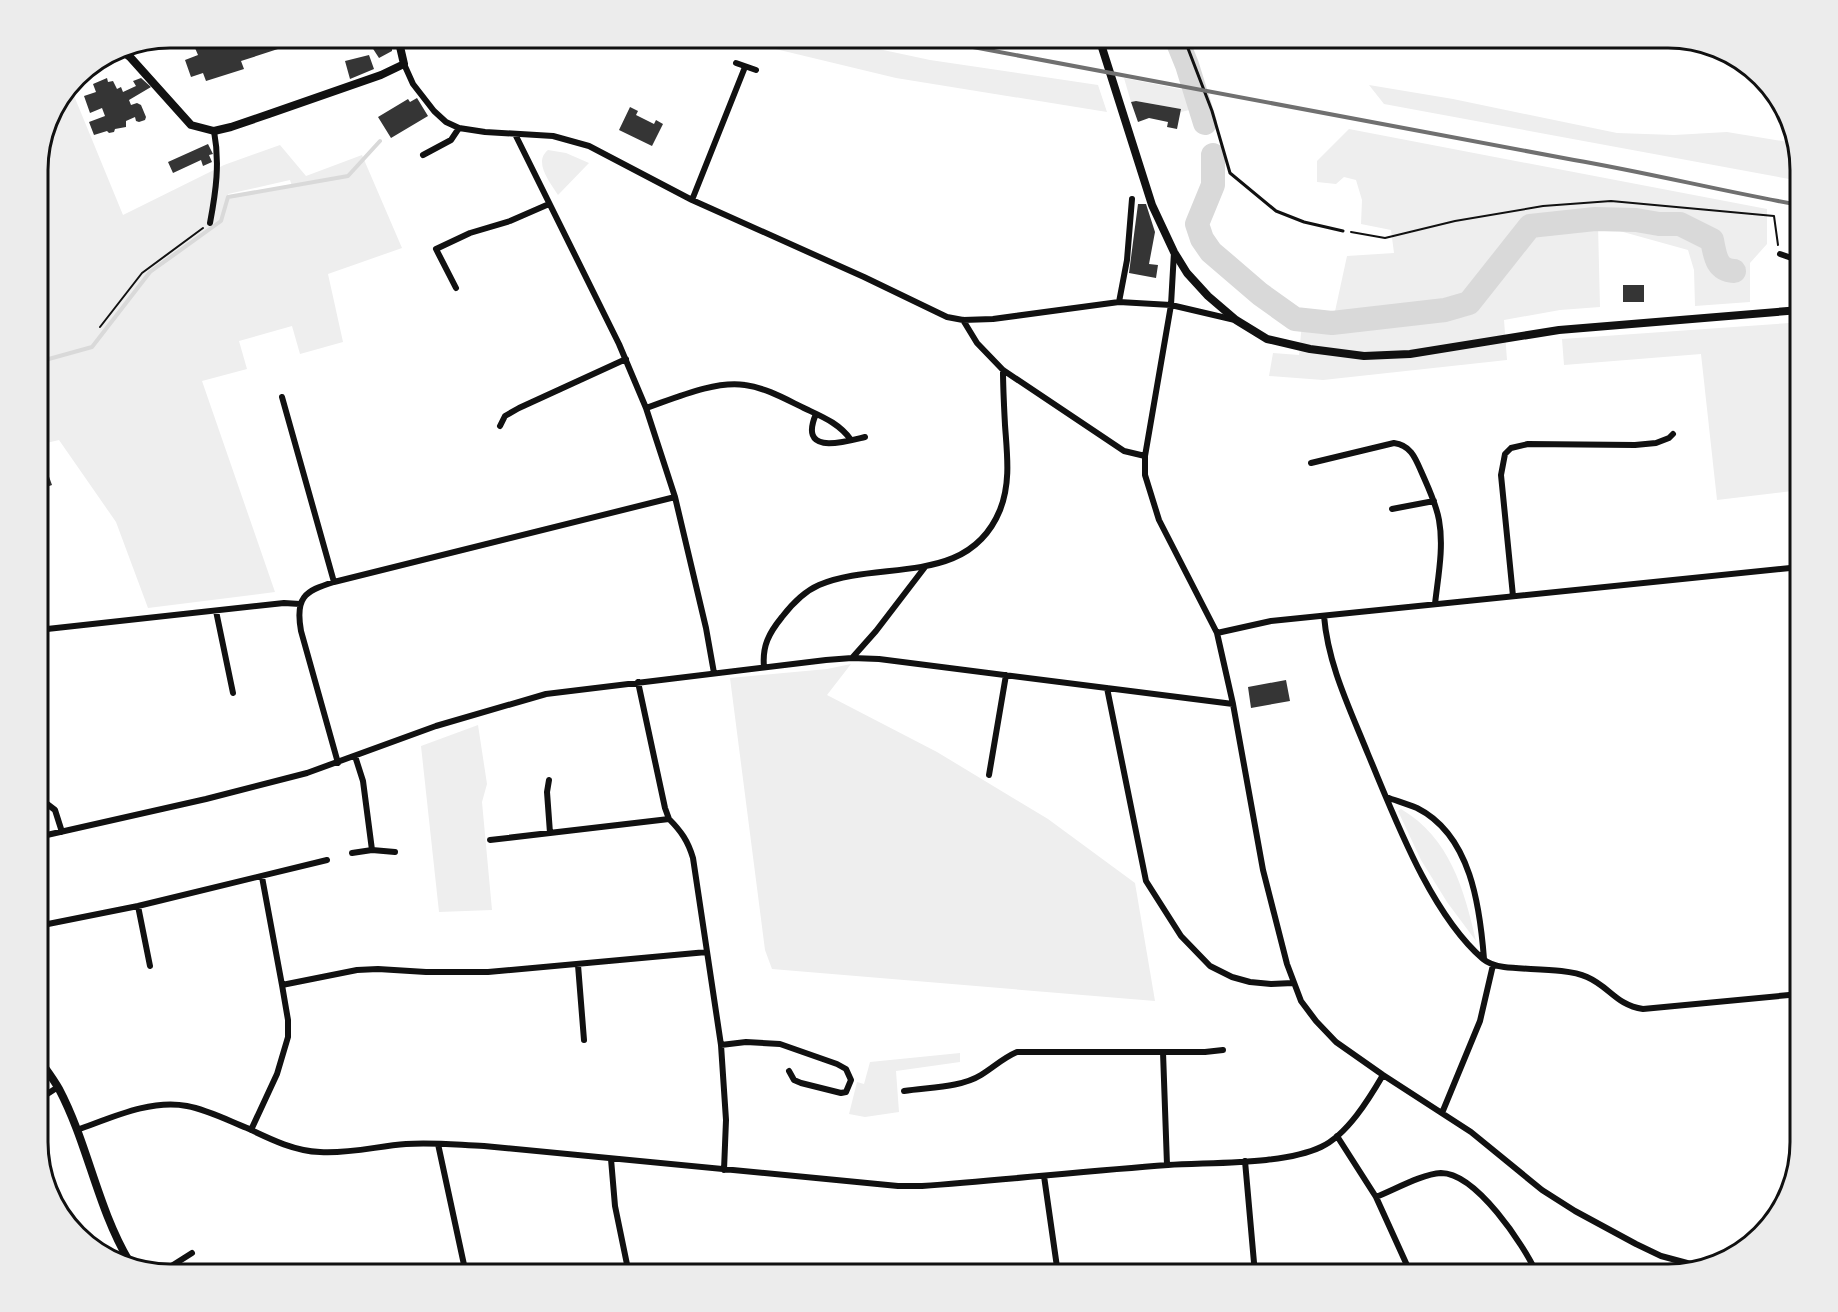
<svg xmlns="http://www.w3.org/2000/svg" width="1838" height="1312" font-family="Lora,serif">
<rect width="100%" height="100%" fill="#fff"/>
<path fill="#eee" fill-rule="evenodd" d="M 730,38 L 827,38 L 930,60 L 1098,85 L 1107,112 L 896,78 Z
M 1124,78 L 1200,93 L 1206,106 L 1181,112 L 1181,109 L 1136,101 L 1131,102 Z
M 1369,85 L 1453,99 L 1617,133 L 1674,135 L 1727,132 L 1794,143 L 1800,169 L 1800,181 L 1384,104 Z
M 70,86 L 123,215 L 224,165 L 280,145 L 306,176 L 362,155 L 402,248 L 328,274 L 343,342 L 300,354 L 292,326 L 239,341 L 247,369 L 202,381 L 275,592 L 148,608 L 116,522 L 59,440 L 38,445 L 38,161 L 51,111 ZM 290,180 L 292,186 L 228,197 L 228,194 Z
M 1349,129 L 1767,209 L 1767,244 L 1750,263 L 1750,302 L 1695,306 L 1694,270 L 1688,250 L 1598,225 L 1600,307 L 1560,310 L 1504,320 L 1507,360 L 1323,380 L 1269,376 L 1273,353 L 1299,355 L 1303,312 L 1334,316 L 1347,256 L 1394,253 L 1391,230 L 1361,224 L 1362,200 L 1356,180 L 1344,177 L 1336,184 L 1317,182 L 1317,161 Z
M 548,150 L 566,153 L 589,163 L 558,195 C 550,182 533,162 548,150 Z
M 1790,323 L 1800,323 L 1800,490 L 1717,500 L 1701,354 L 1564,365 L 1562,339 Z
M 851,664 L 827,695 L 937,752 L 1048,819 L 1135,883 L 1155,1001 L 772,969 L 765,950 L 730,678 L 827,669 Z
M 478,725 L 487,784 L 482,802 L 492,910 L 439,912 L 421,746 Z
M 1401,809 C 1450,838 1464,889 1476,941 L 1447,902 L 1421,860 L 1398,811 Z
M 960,1053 L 960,1062 L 896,1071 L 899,1112 L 865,1117 L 849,1114 L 857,1082 L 864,1084 L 870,1062 Z
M 989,1265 L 990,1274 L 915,1274 L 910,1267 Z"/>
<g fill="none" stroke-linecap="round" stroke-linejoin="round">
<path stroke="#d9d9d9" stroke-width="4" d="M 38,362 L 92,347 L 150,272 L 221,221 L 228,197 L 348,176 L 380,141"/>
<path stroke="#d9d9d9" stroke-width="24" d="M 1176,38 L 1187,65 L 1205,123
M 1213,155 L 1213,185 L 1197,224 L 1202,239 L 1211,252 L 1260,294 L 1295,319 L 1332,323 L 1445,310 L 1469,303 L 1530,226 L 1595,219 L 1636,220 L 1659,224 L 1680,224 L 1712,240 C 1715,255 1716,270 1734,271"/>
</g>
<path fill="#353535" d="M 227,38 L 233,38 L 235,43 L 251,38 L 277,38 L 281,48 L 241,61 L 244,69 L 206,81 L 203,73 L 191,77 L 185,60 L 198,55 L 195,48 Z
M 366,38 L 383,38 L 385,39 L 392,38 L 392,51 L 379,58 Z
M 369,55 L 374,69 L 350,79 L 345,61 Z
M 107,78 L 108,82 L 113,81 L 117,89 L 121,87 L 123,92 L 136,86 L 133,81 L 141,78 L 151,87 L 129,100 L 131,105 L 137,103 L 141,105 L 146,117 L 145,120 L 139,122 L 136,121 L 135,117 L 126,121 L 126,127 L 115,129 L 114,132 L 109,133 L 107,131 L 94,135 L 89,122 L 105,116 L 102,108 L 90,113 L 84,96 L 96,92 L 93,84 Z
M 417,98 L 428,116 L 391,138 L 378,117 L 408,99 L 410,102 Z
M 1136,101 L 1181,109 L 1177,129 L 1167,127 L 1168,122 L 1149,118 L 1138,122 L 1131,102 Z
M 630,107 L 638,111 L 636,115 L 654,124 L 656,120 L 663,124 L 652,146 L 619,130 Z
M 208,144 L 213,154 L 209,155 L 212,162 L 203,166 L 201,160 L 173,173 L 168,162 Z
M 1138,204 L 1146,204 L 1155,232 L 1149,264 L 1158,265 L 1156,278 L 1129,273 Z
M 1623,285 L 1644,285 L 1644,302 L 1623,302 Z
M 42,457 L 52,485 L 38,490 L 38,458 Z
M 1286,680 L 1290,701 L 1251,708 L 1248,687 Z"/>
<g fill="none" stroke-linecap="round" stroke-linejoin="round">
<path stroke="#111" stroke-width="2" d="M 1351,232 L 1385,238 L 1455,221 L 1543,206 L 1611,201 L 1774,216 L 1778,245
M 100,327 L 142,273 L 203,228"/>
<path stroke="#111" stroke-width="3" d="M 1184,38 L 1212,111 L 1230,173 L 1276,211 L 1304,222 L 1343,231"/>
<path stroke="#111" stroke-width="6" d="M 736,63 L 756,70
M 404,64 L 413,84 L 434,111 L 446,122 L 459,128 L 485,132 L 553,136 L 589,146 L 692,200 L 864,277 L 947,317 L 963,320 L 993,319 L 1119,302 L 1171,305 L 1235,320
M 515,134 L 619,344 L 646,408 L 675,497 L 706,628 L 714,673
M 423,155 L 451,140 L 459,128
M 692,200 L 745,67
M 210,223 C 216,191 220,163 214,131
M 1174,252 L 1171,305 L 1145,456 L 1145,475 L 1159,520 L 1217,633 L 1233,704 L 1263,870 L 1287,964 L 1301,1001 L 1316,1021 L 1336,1042 L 1383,1075 L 1471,1132 L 1542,1190 L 1575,1211 L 1636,1244 L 1661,1256 L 1702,1267
M 1780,254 L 1800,261
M 456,288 L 436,249 L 470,233 L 510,221 L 549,204
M 1119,302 L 1127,260 L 1132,199
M 963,320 L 977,343 L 1003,370 L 1124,451 L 1145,456
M 282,397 L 334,582
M 646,408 C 675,398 716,380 745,385 C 767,388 787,400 806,409 C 823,417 840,424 851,440
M 816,414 C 798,456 844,442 865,437
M 500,426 L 505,416 L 519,408 L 626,359
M 1311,463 L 1394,443 C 1410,445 1415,457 1421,471 C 1428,487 1436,503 1439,520 C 1444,547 1438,577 1435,604
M 1392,509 L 1434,501
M 1513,596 L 1501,475 L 1505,454 L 1511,448 L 1528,444 L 1635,445 L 1656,443 L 1669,438 L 1673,434
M 216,611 L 233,693
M 1324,616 C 1328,665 1350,709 1368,754 C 1395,818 1430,913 1483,959 C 1489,964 1496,966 1504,967 C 1527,970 1567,968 1587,977 C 1610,987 1616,1005 1643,1009 L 1800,994
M 38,630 L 284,603 L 300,604
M 1217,633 L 1271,621 L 1800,567
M 852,658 L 876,631 L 925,567
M 764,667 C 762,646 769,633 782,617 C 792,604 803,592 819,585 C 880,559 968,588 1000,510 C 1011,482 1007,454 1005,425 C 1004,406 1003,388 1003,370
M 638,682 L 665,808 L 669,819
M 1107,688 L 1146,881 L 1181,936 L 1210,966 L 1232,977 L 1250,982 L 1271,984 L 1293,983
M 355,756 L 363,781 L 372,850
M 338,763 L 301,631 C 295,598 304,591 334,582 L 675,497
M 989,775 L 1006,675
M 549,780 L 547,792 L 550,833
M 38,797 L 55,810 L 62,832
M 1386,797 C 1397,801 1407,804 1417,808 C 1471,835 1480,907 1484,959
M 38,837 L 206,799 L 307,773 L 436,726 L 546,694 L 826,660 L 852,658 L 879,659 L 1233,704
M 490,840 L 669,819 C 681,831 688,841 693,858 L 721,1045 L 726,1120 L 724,1170
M 352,853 L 372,850 L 395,852
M 138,906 L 150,966
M 38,926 L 138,906 L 327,860
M 578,965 L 584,1040
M 282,985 L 357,970 L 378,969 L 426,972 L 488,972 L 707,952
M 721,1045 L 746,1042 L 780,1044 L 837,1064 L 846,1069 L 851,1080 L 846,1092 L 841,1093 L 801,1083 L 794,1080 L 789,1071
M 1163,1052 L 1167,1165
M 904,1091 C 928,1087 960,1088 981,1075 C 994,1067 1003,1058 1017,1052 L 1205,1052 L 1223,1050
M 38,1100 L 58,1087
M 1442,1113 L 1480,1021 L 1493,965
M 77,1130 C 111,1118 150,1099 187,1106 C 208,1110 227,1120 247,1128 C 270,1139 294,1151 320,1152 C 349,1154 378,1146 406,1144 C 432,1142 458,1145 484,1146 L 898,1186 L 922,1186 C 1004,1180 1086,1171 1168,1165 C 1211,1162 1283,1165 1321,1147 C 1347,1135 1369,1099 1383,1075
M 251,1130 L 277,1074 L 288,1037 L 288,1020 L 282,985 L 262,877
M 1337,1136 L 1376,1197 L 1411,1274
M 438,1144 L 466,1274
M 611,1159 L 615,1206 L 629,1274
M 1245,1161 L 1255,1274
M 1044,1176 L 1058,1274
M 1376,1197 C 1394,1190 1422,1174 1441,1173 C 1476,1173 1524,1245 1537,1274
M 162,1272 L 192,1253"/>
<path stroke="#111" stroke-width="8" d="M 115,50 L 122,51 L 130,57 L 191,125 L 214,131 L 231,127 L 269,114 L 381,75 L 404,64 L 398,38
M 38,1058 C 45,1068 53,1078 59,1089 C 88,1144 97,1207 129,1261"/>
<path stroke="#111" stroke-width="8" d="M 1099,38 L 1152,205 L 1174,252 L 1187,273 L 1208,296 L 1236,320 L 1267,339 L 1310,349 L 1364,356 L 1410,354 L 1559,330 L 1800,310"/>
<path stroke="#707070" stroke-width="4" d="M 925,38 C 1142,78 1358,120 1574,160 C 1650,173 1725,192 1800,205"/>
</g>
<path d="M0 0H1838V1312H0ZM170 48H1668A122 122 0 0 1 1790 170V1142A122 122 0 0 1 1668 1264H170A122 122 0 0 1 48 1142V170A122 122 0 0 1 170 48Z" fill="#ececec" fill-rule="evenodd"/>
<path fill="none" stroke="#111" stroke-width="3" d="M170 48H1668A122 122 0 0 1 1790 170V1142A122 122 0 0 1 1668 1264H170A122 122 0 0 1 48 1142V170A122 122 0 0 1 170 48Z"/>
</svg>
